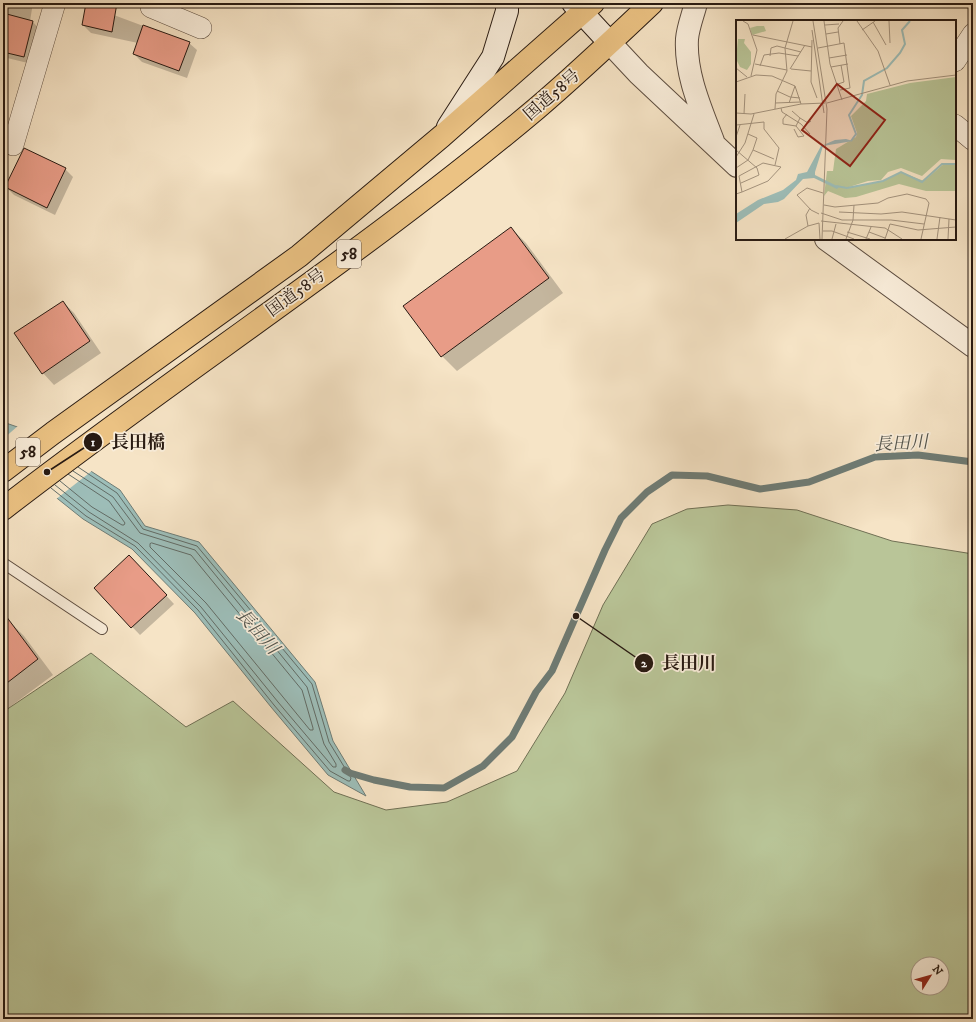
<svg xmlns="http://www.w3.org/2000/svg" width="976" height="1022" font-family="'IM FELL DW Pica','Noto Serif JP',serif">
<rect width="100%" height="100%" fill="#f6e4c6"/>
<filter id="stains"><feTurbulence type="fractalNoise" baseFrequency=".005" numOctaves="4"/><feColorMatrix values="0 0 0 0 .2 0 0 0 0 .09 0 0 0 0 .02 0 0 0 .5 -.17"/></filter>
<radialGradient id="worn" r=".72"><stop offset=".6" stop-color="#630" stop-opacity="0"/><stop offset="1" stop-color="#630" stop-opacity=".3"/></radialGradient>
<path fill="#b9c598" stroke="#707055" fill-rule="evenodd" d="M 728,505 L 797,510 L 892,541 L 973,554 L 973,1019 L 3,1019 L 3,712 L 91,653 L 186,727 L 233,701 L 334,792 L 386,810 L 447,802 L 517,771 L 565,693 L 603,605 L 652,524 L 687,509 ZM 918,964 L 942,964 L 942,988 L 918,988 Z"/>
<path fill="#9dbeb9" stroke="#6e7c76" d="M 3,422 L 29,431 L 120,490 L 145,526 L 199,542 L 315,682 L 333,741 L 366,796 L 328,775 L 271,707 L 195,613 L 132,549 L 83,519 L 3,455 Z"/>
<path fill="#f6e4c6" d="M 19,425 L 30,429 L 93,470 L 55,500 L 3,458 L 3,439 Z"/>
<path fill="#0003" d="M 3,3 L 33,3 L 30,21 L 33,22 L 40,30 L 32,64 L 3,57 Z
M 195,3 L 213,3 L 213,6 Z
M 87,5 L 189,43 L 197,50 L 187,78 L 142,62 L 134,54 L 138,43 L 91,33 L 83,25 Z
M 65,169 L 73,177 L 55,215 L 14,195 L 6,187 Z
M 511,228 L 526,243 L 563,293 L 457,371 L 442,356 Z
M 63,302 L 74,313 L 101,353 L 54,385 L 43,373 Z
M 137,564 L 174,604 L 140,635 L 95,588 Z
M 9,621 L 24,636 L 53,675 L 3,712 L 3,625 Z"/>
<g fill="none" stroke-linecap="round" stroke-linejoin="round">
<path stroke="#626c66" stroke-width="1" d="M 60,481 L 92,507 L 122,525 L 124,525 L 125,523 L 109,501 L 68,474
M 55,485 L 89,512 L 138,543 L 201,607 L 278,702 L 333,767 L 336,767 L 336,764 L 324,744 L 307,687 L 195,550 L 140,533 L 113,497 L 73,471
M 51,488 L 86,516 L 135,546 L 198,610 L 274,705 L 330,771 L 348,781 L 350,781 L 351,778 L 329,742 L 312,684 L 197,546 L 143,529 L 117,493 L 78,467
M 152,543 L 191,555 L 302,690 L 313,728 L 313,730 L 310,730 L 206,603 L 150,547 L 150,544 Z"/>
<path stroke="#6e7c76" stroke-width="7" d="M 345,770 L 350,773 L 374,780 L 410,787 L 444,788 L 483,766 L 512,737 L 536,692 L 552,671 L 605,550 L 621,518 L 647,492 L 672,475 L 707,476 L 760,489 L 809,482 L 875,457 L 918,455 L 973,462"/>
</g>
<path fill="#e89c87" stroke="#281a12" d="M 86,3 L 117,3 L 112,32 L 82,25 Z
M 3,13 L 33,21 L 24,57 L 3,52 Z
M 143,25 L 190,42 L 179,71 L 133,54 Z
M 24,148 L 66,168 L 47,208 L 5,187 Z
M 511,227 L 549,278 L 441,357 L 403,306 Z
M 63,301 L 90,341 L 42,374 L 14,333 Z
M 129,555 L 167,595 L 131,628 L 94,588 Z
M 3,612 L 38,659 L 3,686 Z"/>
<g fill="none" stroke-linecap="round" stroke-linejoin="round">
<g stroke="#5c4c3f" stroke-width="12">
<path id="service" d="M 3,563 L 102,629"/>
</g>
<g stroke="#5c4c3f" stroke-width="22">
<path id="minor" d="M 151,3 L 151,7 L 201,28
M 955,61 L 973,34
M 955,125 L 973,140
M 13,145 L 55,3"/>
</g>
<g stroke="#5c4c3f" stroke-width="24">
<path id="tertiary" d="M 696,3 C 693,15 688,27 687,39 C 685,74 701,109 713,141
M 610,43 L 639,74 L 737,166
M 826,239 L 973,346"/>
</g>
<g stroke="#281a12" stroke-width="24">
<path id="secondary" d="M 573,3 L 610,43
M 448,127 L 493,57 L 507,11 L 507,3"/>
</g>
<g stroke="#281a12" stroke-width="24">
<path id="trunk" d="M 3,471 L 53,433 L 299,256 L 442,136 L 593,3
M 3,509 C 178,373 366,252 536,109 C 576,75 614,39 652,3"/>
</g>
<use href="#service" stroke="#f9edda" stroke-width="10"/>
<use href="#minor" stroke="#f9edda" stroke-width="21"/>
<use href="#tertiary" stroke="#f9edda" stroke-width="22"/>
<use href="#secondary" stroke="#f9edda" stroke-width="22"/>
<use href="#trunk" stroke="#ebc283" stroke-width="22"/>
</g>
<g text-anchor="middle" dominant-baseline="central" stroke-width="3.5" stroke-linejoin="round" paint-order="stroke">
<g fill="#f9edda" stroke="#67594e" stroke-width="1">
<rect x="337" y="240" width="24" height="28" rx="3"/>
<rect x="16" y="438" width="24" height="28" rx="3"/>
</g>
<g font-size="16" font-weight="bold" fill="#281a12">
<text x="349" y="254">58</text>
<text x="28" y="452">58</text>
</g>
<g font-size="17" fill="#281a12" stroke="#f9edda">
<text transform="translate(552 95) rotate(-41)">国道58号</text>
<text transform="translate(296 293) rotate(-36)">国道58号</text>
</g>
<g font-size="18" font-style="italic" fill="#51534c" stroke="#f9edda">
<text transform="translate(901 444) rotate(-3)">長田川</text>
<text transform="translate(257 632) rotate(48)">長田川</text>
</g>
</g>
<g transform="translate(736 20)">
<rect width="220" height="220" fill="#f6e4c6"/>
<path d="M 21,6 L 28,6 L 30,11 L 16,15 L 14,8 ZM 2,19 L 9,19 L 8,23 L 15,32 L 15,44 L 11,50 L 4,47 L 0,39 ZM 220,57 L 220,140 L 205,139 L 186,156 L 165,148 L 152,152 L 145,160 L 132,161 L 113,167 L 147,161 L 165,152 L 188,161 L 209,143 L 220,144 L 220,171 L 190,171 L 163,164 L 120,177 L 109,178 L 92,171 L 88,176 L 91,151 L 97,151 L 100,129 L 120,117 L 121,113 L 115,96 L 130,81 L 131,74 L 174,63 Z" fill="#b9c598"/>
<path d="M 110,119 L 117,121 L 87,126 L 79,152 L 79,155 L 103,167 L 101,169 L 78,158 L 67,159 L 48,179 L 42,182 L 28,184 L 0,203 L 0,194 L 22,180 L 47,170 L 60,160 L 62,154 L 71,152 L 85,126 L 99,120 Z" fill="#9dbeb9"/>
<path fill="none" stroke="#9dbeb9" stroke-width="2" d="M 115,121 L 120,114 L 113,95 L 126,75 L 128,61 L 151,48 L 164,33 L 169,24 L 166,10 L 174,1M 100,166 L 111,168 L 147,161 L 165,152 L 186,162 L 206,144 L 220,144"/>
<path fill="none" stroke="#a4937e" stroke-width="1" d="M 7,1 L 12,4 L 21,30 L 15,56M 77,1 L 91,89 L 86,219M 88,1 L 94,44 L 106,80M 121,1 L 142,31 L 154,65M 153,1 L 154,23M 137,2 L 150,25M 89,5 L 103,4M 76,10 L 88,93M 126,10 L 139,1M 90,14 L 102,12M 17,15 L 76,27M 76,20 L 75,62 L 81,78M 104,24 L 102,8 L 107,1M 82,28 L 108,23 L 114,68 L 104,70M 34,36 L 35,28 L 41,26 L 65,32M 93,38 L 111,35M 19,44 L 51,50M 24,46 L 28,35 L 43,33 L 62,36M 95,47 L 112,44M 0,48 L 11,57M 54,49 L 69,25M 55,49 L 75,51M 0,62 L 20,55 L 36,56 L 59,66 L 65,84M 102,64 L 108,62 L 105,45M 41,71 L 54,77 L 64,78M 39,83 L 65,82M 53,83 L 59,66M 91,83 L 171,61 L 220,55M 45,88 L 46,92 L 65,104 L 74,114M 39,89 L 40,74 L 51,51 L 49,28 L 57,1M 56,91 L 64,98 L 60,106M 0,93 L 15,94 L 65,84 L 89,83M 8,94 L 9,74M 51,94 L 47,99 L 47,104 L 60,106 L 68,116 L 62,117 L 58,109M 64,98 L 72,103 L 75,101M 0,105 L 28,102 L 28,109 L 43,128 L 39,145M 0,117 L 4,105M 0,130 L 21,148 L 23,155 L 5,163M 17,130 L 38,139M 0,137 L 9,123 L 18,94M 0,148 L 12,140 L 17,130 L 21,118 L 12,114M 0,174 L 6,172 L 32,161 L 45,147 L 27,143 L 3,156 L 6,172M 88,185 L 99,187 L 142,183 L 152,178 L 171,174 L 190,179 L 193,183 L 185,219M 103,192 L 145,194 L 166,192 L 220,200M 85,193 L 106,200 L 155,200 L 188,204M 83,194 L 75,190 L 61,175 L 71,168 L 87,173M 85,201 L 149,208 L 166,219M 83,203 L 84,219M 72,206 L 70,195 L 74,188M 87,211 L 96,211 L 118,219M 111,212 L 134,219M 133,212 L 149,218M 49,219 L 72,206 L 83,203M 96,219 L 100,204M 110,219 L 117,200 L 118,185M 130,219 L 135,207M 149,219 L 154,204 L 182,210 L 220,207M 201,219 L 204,197M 212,219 L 213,199"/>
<path fill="#8f2418" fill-opacity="0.15" stroke="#8f2418" stroke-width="2" d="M 101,64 L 149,100 L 114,146 L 66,110 Z"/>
<rect width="220" height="220" fill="none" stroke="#281a12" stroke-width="2"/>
</g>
<path fill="none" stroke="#281a12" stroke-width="1.5" d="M47 472L93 442M576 616L644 663"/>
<g fill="#281a12" stroke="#f9edda" stroke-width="1.5">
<circle cx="47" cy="472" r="4"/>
<circle cx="576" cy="616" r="4"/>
<circle cx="93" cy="442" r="10"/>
<circle cx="644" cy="663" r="10"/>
</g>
<g font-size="12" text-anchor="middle" font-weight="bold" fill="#fff">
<text x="93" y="446">1</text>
<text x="644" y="667">2</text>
</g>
<g font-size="18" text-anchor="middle" font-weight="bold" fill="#281a12" stroke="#f9edda" stroke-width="3.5" stroke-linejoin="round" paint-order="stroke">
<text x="138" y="448">長田橋</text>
<text x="689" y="669">長田川</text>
</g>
<rect width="976" height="1022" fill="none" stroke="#f6e4c6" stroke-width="16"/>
<rect x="4" y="4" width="968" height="1014" fill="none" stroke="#281a12" stroke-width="2"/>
<rect x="8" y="8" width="960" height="1006" fill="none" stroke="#281a12"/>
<g transform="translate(930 976) rotate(53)"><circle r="19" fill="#f9edda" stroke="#a5998a"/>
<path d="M0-3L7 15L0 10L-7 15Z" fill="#8f2418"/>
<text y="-6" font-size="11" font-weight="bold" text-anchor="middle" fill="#281a12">N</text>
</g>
<rect width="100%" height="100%" filter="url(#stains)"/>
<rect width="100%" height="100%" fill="url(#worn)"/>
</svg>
